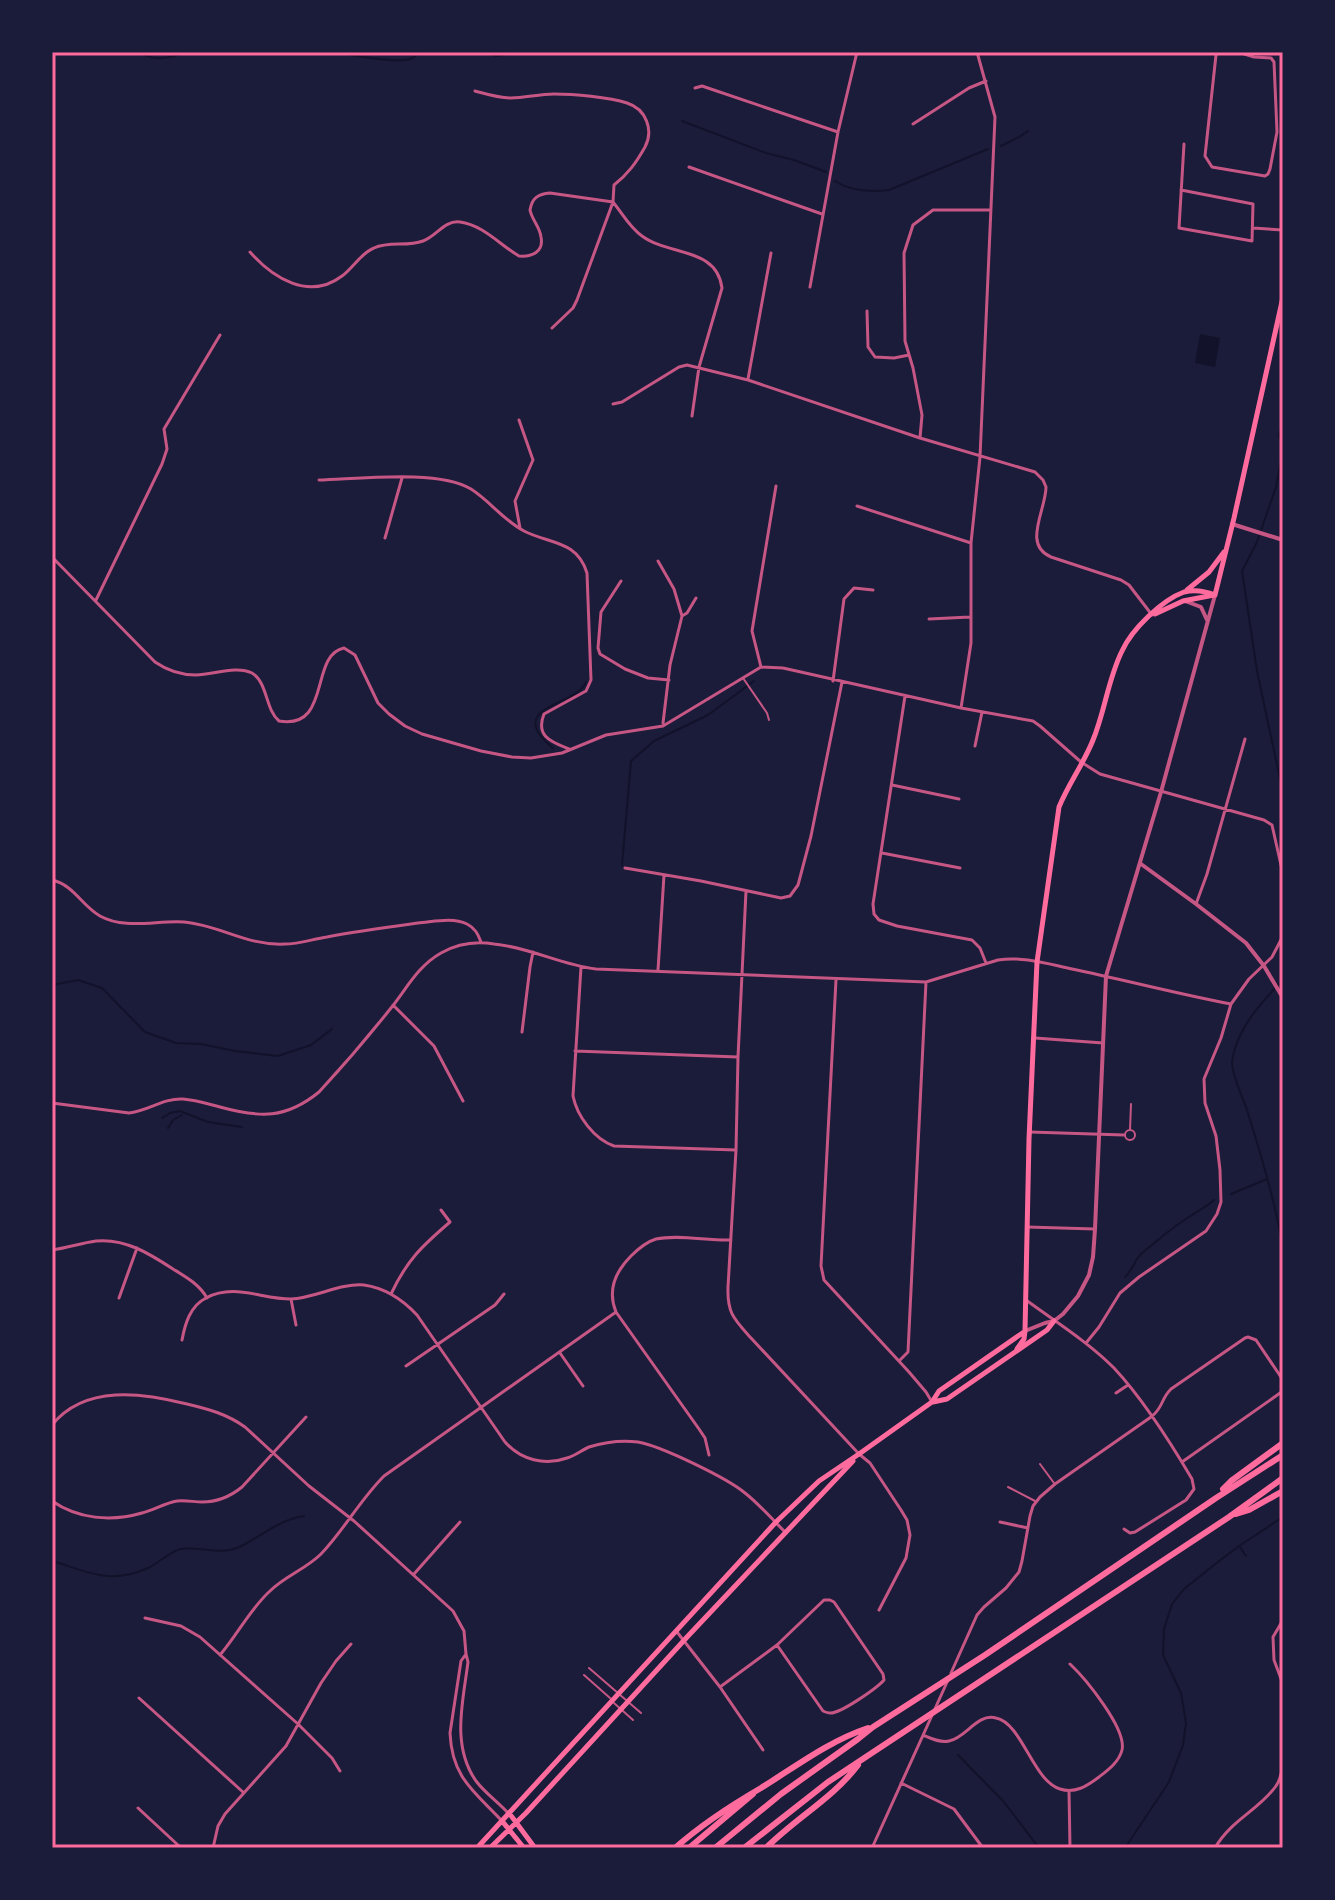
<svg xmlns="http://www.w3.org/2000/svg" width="1335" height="1900" font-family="'PT Serif',serif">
<rect width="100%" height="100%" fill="#1b1b3a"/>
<path fill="#12122b" d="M 1200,334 L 1220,338 L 1215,367 L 1195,363 Z"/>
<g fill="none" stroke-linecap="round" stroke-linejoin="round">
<path stroke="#12122b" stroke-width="2" d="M 140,52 C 155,63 171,57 188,52
M 318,52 L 319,53
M 338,52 C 352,56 396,63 410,59 C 411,59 420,53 421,52
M 482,52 L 497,56 L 518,52
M 682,121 L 766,153 L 794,160 L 826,172
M 1001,146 L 1019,137 L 1028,131
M 835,181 C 850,191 871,192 889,190 L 988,149
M 1283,422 L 1279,435 L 1283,448
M 1283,450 L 1276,487 L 1257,542 L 1242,571 L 1257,671 L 1283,793
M 553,748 C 502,706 577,706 586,682
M 622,865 L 631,761 L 654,741 L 708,715 L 754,681
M 1283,980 C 1262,1001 1235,1031 1232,1063 C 1232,1075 1243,1098 1247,1110 C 1261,1155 1275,1201 1283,1248
M 52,988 L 57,984 L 78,980 L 102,988 L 145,1032 L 176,1043 L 201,1044 L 235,1051 L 278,1056 L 311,1045 L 332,1029
M 162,1118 L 170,1113 L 180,1111 L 208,1122 L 242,1127
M 168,1128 L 173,1120 L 182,1115
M 1231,1194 L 1267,1179
M 1125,1277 C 1133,1270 1134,1260 1143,1252 C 1156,1242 1169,1230 1183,1221 C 1194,1213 1205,1208 1214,1200
M 1240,1547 L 1246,1556
M 52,1561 C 89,1572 110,1585 148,1568 C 159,1563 170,1551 181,1549 C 198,1546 219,1555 237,1548 C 260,1538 277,1520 304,1516
M 958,1755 L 1004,1802 L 1039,1848
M 1125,1848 L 1169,1782 L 1183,1745 L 1186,1723 L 1181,1693 L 1163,1655 L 1164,1629 L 1172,1604 L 1184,1589 L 1214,1565 L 1239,1546 L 1283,1517"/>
<path stroke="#c65784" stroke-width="2" d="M 743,678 L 767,713 L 769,720
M1125 1135a5 5 0 1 1 10 0a5 5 0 1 1-10 0Z
M 1040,1464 L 1054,1483
M 1008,1487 L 1035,1501
M 589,1668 L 641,1713
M 584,1675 L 610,1698
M 614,1703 L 633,1720"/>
<path stroke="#c65784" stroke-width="2" d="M 1130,1130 L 1131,1104"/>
<path stroke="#c65784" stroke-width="3" d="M 1218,52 L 1216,55 L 1205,156 L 1212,167 L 1265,176 L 1268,174 L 1270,169 L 1277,132 L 1274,62 L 1271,58 L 1254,57 L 1238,52
M 695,88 L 702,86 L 838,132
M 475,91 C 486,94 499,98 511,98 C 525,98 539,94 554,94 C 573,94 609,97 627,103 C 646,109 654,130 645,147 C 636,163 628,174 614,185 L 613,202 C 622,213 630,228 642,236 C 669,256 717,247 722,288 L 699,367 L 692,416
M 913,124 L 969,88 L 986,81
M 689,167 L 822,214
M 1181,190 L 1253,204 L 1252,241 L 1179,228 L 1184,144
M 1253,228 L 1283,230
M 250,252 C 273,278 309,301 342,276 C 353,268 361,253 374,248 C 389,241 407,247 423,241 C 437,236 444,220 460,222 C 483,225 500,245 519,256 C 532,257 544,252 541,237 C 540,227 532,220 530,210 C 532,198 538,194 550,193 L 613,202 L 577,300 L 573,308 L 552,328
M 810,287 L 838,132 L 857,52
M 867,311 L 868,347 L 875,357 L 894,358 L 909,355
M 748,379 L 771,253
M 613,404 L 622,402 L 679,367 L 687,365 L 748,380 L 920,438 L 1035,472 L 1043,480 L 1046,487 C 1046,510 1022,545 1051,557 L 1121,580 L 1129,585 L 1152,615
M 519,420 L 533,460 L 515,501 L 520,528
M 920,438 L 922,415 L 913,368 L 905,341 L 904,253 L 913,225 L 933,210 L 991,210
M 319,480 C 357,479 439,469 471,489 C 490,501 503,520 524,531 C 549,544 577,540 587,573 L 591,680 L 586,691 L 544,714 C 535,737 552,742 569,749
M 857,506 L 971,543
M 385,538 L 402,478
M 52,557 L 155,662 C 168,671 181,675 196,675 C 213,675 236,665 252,673 C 268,683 265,709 279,721 C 332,730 309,655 344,648 L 355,655 L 378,703 L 389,714 L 405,726 L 422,734 L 481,751 L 512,757 L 531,758 L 562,753 L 606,735 L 663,726 L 761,667 L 783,668 L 961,708 L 1033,721 L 1040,726 L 1081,762 L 1100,774 L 1264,820 L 1272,825 L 1283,874
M 658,561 L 674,589 L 682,616
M 621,581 L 601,612 L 598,648 L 600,654 L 625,669 L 648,678 L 669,680
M 96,600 L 162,464 L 167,449 L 164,429 L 220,335
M 929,619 L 970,617
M 761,667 L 752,631 L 776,486
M 833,681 L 844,599 L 854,588 L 873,590
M 905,696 L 873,904 L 874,914 L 879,920 L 897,926 L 972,940 L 980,948 L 986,963
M 961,708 L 971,643 L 971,543 L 980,457 L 995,117 L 977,52
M 663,723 L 670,665 L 682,616 L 687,613 L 696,598
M 975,746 L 982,712
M 892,785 L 959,799
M 882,853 L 960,868
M 625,868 L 701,881 L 781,898 L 790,896 L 798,885 L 811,836 L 842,682
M 52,880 C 74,885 81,905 100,916 C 125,930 157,920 184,922 C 220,925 246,946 285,944 C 299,944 313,939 327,937 C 357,931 388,927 418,923 C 433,922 452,917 467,924 C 475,928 478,934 481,942
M 746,891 L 738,1057 L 736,1150 L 728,1287 C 727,1313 734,1319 751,1338 L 859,1454 L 870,1463 L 901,1510 L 907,1520 L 910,1535 L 906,1558 L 879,1610
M 1196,904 L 1207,874 L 1245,739
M 581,967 L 573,1096 C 577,1116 594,1139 614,1146 L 736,1150
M 658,970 L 664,875
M 836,980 L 821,1266 L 824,1280 L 909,1372 L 926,1392 L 932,1402
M 393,1005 L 434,1046 L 463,1101
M 522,1032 L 530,967 L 533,952
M 1035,1038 L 1103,1043
M 575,1051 L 738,1057
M 52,1103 L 129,1113 C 148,1111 163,1098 183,1099 C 196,1100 208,1104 220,1107 C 260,1118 286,1119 319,1092 C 344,1065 368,1037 391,1008 C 407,988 418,966 441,953 C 457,944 476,941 494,944 C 529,947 561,965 596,969 L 926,982 L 998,960 C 1022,956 1048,964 1072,969 C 1125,980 1178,994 1231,1004
M 1030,1132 L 1124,1135
M 1027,1227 L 1095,1229
M 52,1250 C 67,1248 81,1243 96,1241 C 125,1238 150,1254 173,1269 C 186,1277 199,1284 207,1298
M 391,1294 C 407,1260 422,1246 450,1222 L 441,1210
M 119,1298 L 137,1248
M 291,1299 L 296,1325
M 1026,1300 C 1056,1322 1088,1342 1114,1368 C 1141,1397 1172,1445 1192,1479 L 1194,1489 L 1186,1500 L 1135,1532 L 1130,1533 L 1124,1529
M 182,1340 C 185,1324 190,1306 206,1298 C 234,1283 261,1299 291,1299 C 315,1298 340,1283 364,1285 C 385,1288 403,1300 417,1315 L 505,1442 C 521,1460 545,1466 567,1458 C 575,1456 582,1450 589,1447 C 605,1442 622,1440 638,1442 C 661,1446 727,1478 745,1493 C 759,1504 772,1519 785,1532
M 1086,1343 L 1099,1327 L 1120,1293 L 1139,1277 L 1206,1231 L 1217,1214 L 1221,1202 L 1220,1170 L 1216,1136 L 1205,1103 L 1204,1079 L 1221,1038 L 1231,1004 L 1249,979 L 1272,957 L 1283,936
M 560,1353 L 583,1386
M 899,1361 L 908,1352 L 926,982
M 406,1366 L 495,1305 L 504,1294
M 1116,1393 L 1128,1385
M 52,1425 C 85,1384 143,1393 187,1404 C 208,1409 227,1414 245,1427 L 309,1486 L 354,1521 L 453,1611 L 464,1631 L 466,1654 L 468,1662 C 463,1702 451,1745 476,1781 C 485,1793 498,1802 508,1813
M 709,1455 L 705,1438 L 699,1429 L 616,1312 C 607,1290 615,1272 631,1256 C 638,1249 646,1242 656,1239 C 678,1234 708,1241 731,1240
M 1182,1462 L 1283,1391
M 52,1501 C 78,1519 111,1522 142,1513 C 154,1510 165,1503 177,1501 C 186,1500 194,1502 202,1502 C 217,1502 231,1496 242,1487 L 306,1417
M 1000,1522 L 1028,1528
M 414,1574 L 460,1522
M 145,1618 L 181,1626 L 200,1637 L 298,1724 L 332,1758 L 340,1771
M 1283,1620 L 1273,1637 L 1274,1660 L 1283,1684
M 677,1632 L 720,1687 L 763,1750
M 466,1654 L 461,1661 L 450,1733 C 452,1778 474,1791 502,1821
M 220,1655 C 238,1634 250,1609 270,1591 C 285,1576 306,1569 321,1554 C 344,1530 360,1500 384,1476 L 616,1312
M 951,1673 L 977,1615 L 984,1607 L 1006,1588 L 1019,1572 L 1022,1561 L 1030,1516 L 1033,1506 L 1040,1497 L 1055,1484 L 1151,1417 C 1164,1407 1160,1400 1171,1389 L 1245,1338 L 1248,1337 L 1256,1340 L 1283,1380
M 720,1687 L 777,1645 L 824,1600 L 830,1600 L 834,1602 L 883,1674 L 884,1680 C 877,1688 840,1714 830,1713 C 827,1713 825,1712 823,1711 L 777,1645
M 139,1698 L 244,1793
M 925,1736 C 932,1739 941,1743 949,1741 C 966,1738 977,1713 996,1718 C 1022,1723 1033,1781 1060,1789 C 1075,1794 1087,1786 1099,1777 C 1108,1770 1119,1762 1122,1750 C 1127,1729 1085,1678 1070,1664
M 901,1783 L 954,1809 L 983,1848
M 1069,1791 L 1070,1848
M 138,1808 L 179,1846 L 187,1848
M 202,1848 L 213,1847
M 213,1848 L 218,1826 L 225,1814 L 286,1746 L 321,1683 L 336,1661 L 351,1644
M 872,1848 L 948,1680
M 1215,1848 C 1231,1820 1259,1810 1276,1786 C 1280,1781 1281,1773 1283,1767"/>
<path stroke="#c65784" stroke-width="4" d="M 1232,524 L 1283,540
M 1185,601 L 1201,607 L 1207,620
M 1141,864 L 1196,904 L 1246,943 L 1264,966 L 1283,998
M 1025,1331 L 1045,1323 L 1054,1321 L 1063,1314 L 1078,1296 L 1089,1275 L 1093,1257 L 1095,1229 L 1106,976 L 1161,792 L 1215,595"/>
<path stroke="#ff6b9d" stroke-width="5" d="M 1187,590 L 1209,572 L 1224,552
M 1215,595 L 1234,518 L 1283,297
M 1155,614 L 1183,601 L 1214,595
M 1017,1349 L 1024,1339 L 1025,1331 L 1029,1139 L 1037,962 L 1059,807 C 1069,783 1084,763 1093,740 C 1105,711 1108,679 1122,651 C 1132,629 1162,600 1184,592 C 1195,589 1205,591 1215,595
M 933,1402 L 947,1399 L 1047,1330 L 1054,1321
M 509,1813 L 535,1848
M 502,1821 L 524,1848
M 477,1848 L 776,1522 L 819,1481 L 859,1454 L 932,1402 L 939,1391 L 1024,1332
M 490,1848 L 526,1813 L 688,1636 L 853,1461"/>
<path stroke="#ff6b9d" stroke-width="6" d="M 1223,1489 L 1231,1481 L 1283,1443
M 1236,1514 L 1249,1510 L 1283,1491
M 675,1848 C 701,1825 730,1806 761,1788 C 795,1767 829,1741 868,1728
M 689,1848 L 753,1794
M 715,1848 L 781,1794 L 858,1739 L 873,1727 L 985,1655 L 1216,1498 L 1283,1455
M 744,1848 L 828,1782 L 1229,1517 L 1283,1478
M 766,1848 C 796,1818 833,1798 858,1765"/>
</g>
<rect width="1335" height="1900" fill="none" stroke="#1b1b3a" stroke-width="108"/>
<rect x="54" y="54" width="1227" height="1792" fill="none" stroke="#ff6b9d" stroke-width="3"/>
</svg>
